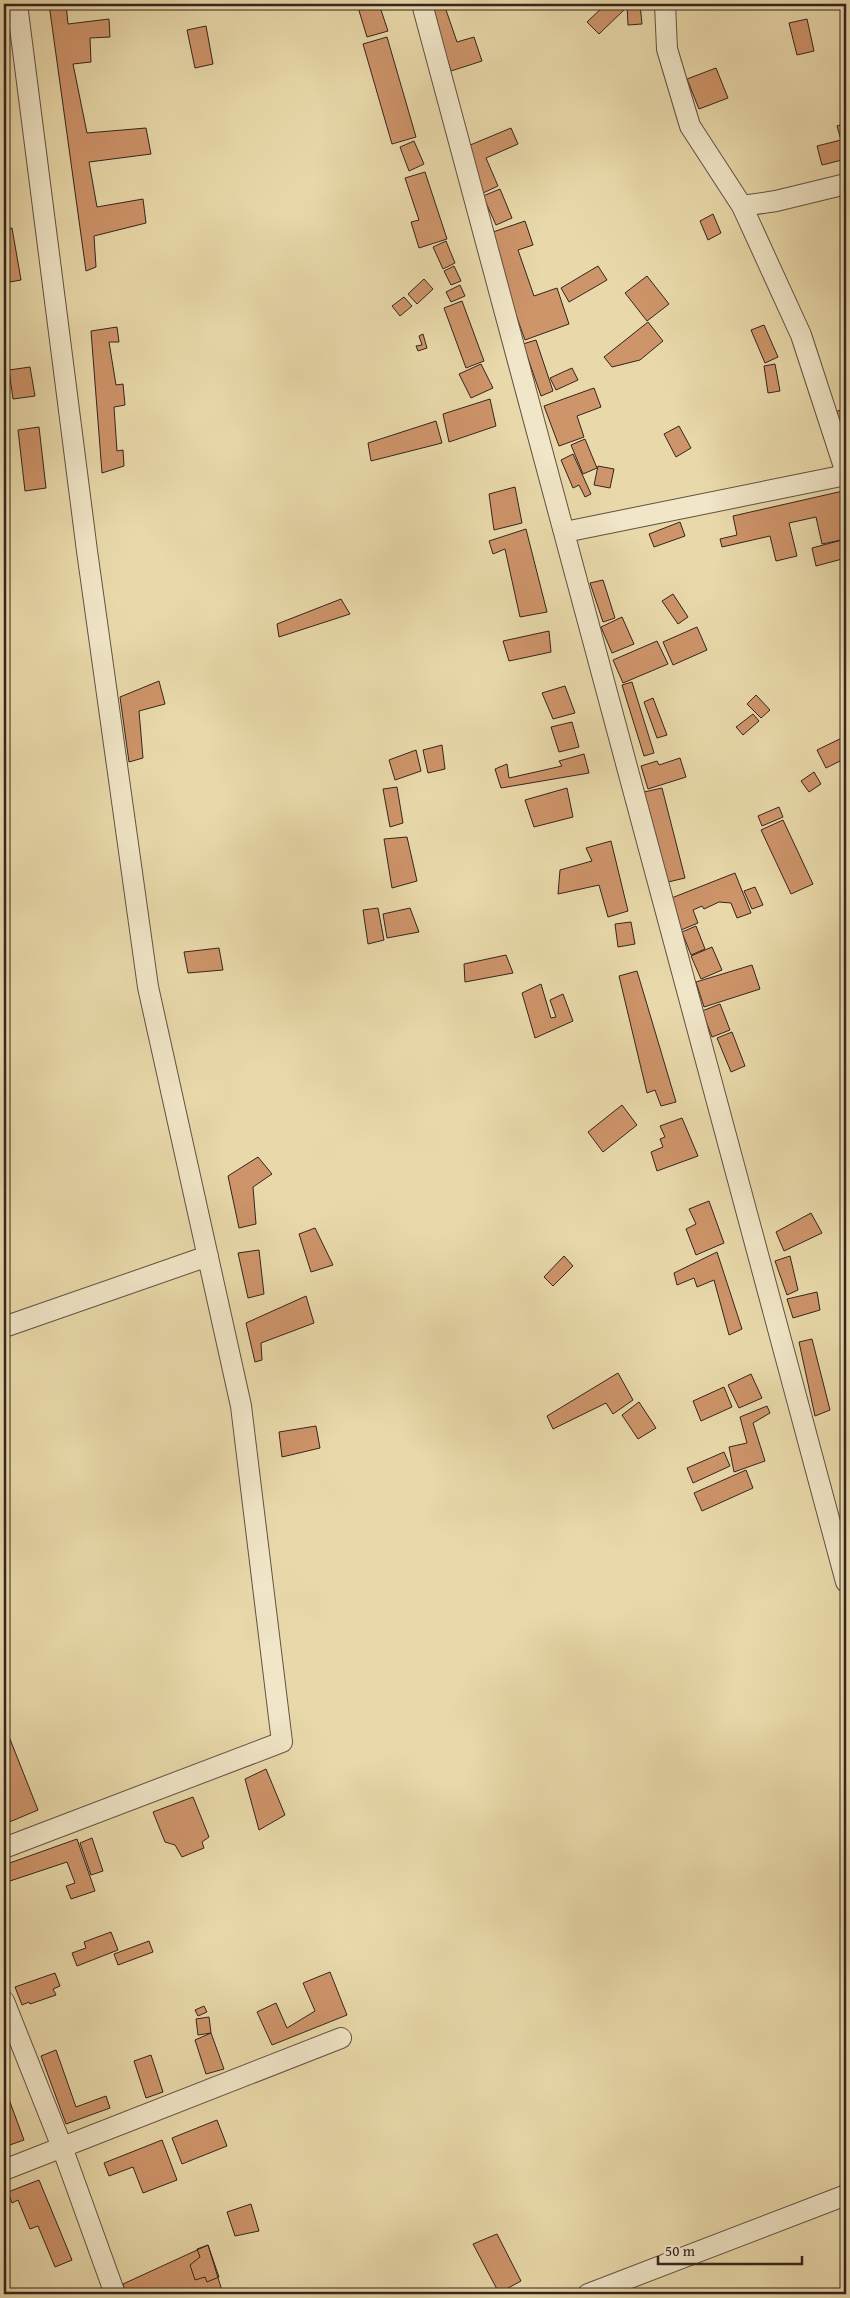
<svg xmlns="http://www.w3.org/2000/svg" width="850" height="2298" font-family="'Gentium Book Plus',serif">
<rect width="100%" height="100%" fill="#e9d9aa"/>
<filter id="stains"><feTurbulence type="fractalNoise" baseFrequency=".004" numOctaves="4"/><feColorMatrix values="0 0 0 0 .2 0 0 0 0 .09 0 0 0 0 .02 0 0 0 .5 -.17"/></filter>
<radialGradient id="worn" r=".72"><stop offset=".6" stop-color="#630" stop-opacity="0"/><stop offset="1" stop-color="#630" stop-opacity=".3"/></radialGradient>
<path fill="#ce946a" stroke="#34241f" d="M 49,4 L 66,4 L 68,24 L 109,19 L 110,37 L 90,38 L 91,62 L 73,64 L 87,133 L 146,128 L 151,154 L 89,162 L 97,207 L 143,199 L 146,223 L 94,236 L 96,267 L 86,271 Z
M 357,4 L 379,4 L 388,31 L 367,37 Z
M 429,4 L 444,4 L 457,42 L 474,37 L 482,61 L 451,71 Z
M 606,4 L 622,4 L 626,8 L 599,34 L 587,22 Z
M 627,4 L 640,4 L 642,24 L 628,25 Z
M 807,19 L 814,51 L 797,55 L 789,23 Z
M 206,26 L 213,64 L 195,68 L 187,30 Z
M 387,37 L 416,137 L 392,144 L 363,44 Z
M 716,68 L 728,98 L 699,109 L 687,79 Z
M 846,123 L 846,159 L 822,165 L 817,146 L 841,140 L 837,126 Z
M 511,128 L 518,144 L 486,158 L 498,186 L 483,193 L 463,148 Z
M 414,141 L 424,164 L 409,171 L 400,147 Z
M 425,172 L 447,239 L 419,248 L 411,222 L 419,220 L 405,178 Z
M 500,189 L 512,218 L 496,225 L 483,196 Z
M 713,214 L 721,233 L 708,240 L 700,221 Z
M 525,221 L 533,245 L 518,250 L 534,296 L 557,288 L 569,324 L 525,340 L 487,234 Z
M 12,228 L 21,280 L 4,283 L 4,230 Z
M 446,241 L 455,263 L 443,269 L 433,247 Z
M 454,266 L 461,281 L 451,285 L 444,271 Z
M 598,266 L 607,280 L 569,302 L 561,288 Z
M 647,276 L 669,304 L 647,321 L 625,293 Z
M 424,279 L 433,289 L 417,304 L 408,294 Z
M 460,285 L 465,296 L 451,302 L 446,292 Z
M 404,297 L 412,306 L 400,316 L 392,306 Z
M 462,301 L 484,361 L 466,368 L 444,308 Z
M 648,322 L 663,341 L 640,360 L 612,367 L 604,357 Z
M 764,325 L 778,357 L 765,363 L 751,330 Z
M 117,327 L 119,342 L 109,342 L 116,385 L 123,384 L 125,405 L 114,407 L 117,451 L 123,450 L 124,466 L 102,473 L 91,331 Z
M 423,334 L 427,348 L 418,351 L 416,346 L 422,345 L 419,336 Z
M 536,340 L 553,391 L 541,396 L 523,344 Z
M 481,364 L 493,388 L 471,398 L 459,374 Z
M 775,364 L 780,391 L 768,393 L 764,366 Z
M 30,367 L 35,396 L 13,399 L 9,370 Z
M 572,368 L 578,380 L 556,390 L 550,378 Z
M 594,388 L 601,407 L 577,416 L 584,437 L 559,446 L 544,406 Z
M 490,399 L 496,426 L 449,442 L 443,414 Z
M 846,407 L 846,445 L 832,414 Z
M 436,421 L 442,443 L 371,461 L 368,443 Z
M 679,426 L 691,448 L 676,457 L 664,434 Z
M 39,427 L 46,488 L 25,491 L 18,430 Z
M 585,439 L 597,468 L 583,474 L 571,445 Z
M 573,454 L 591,494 L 585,497 L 579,485 L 573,488 L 561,460 Z
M 598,466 L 614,469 L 610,488 L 594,485 Z
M 515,487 L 522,523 L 494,530 L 489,494 Z
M 843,491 L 846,506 L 846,539 L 822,544 L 816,517 L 789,523 L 797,556 L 776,561 L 770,536 L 722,547 L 720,539 L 737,535 L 733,516 Z
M 680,522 L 685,536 L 654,547 L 649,534 Z
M 526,529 L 547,612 L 520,617 L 505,549 L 493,554 L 489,541 Z
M 846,539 L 846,558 L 816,566 L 812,548 Z
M 603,580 L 615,618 L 603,622 L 590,583 Z
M 673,594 L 688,617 L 678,624 L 662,601 Z
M 341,599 L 350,614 L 279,637 L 277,624 Z
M 622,617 L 634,644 L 612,653 L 601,627 Z
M 697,627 L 707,650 L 673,665 L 663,642 Z
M 549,631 L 551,652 L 509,661 L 503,641 Z
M 657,641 L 668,664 L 623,683 L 613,660 Z
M 159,681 L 165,704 L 139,711 L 143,758 L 129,762 L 120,697 Z
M 632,682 L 654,753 L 644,756 L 622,685 Z
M 565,686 L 575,713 L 553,719 L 542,693 Z
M 756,695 L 770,710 L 761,718 L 747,704 Z
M 653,698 L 667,735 L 657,738 L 644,702 Z
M 753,714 L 759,721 L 743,735 L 736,727 Z
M 572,722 L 579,747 L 559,752 L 551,727 Z
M 846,736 L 846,758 L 826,768 L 817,750 Z
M 442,745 L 445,769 L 428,773 L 423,750 Z
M 416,750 L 421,771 L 395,780 L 389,760 Z
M 584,754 L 589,773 L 501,788 L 495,769 L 507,764 L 509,778 L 562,766 L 559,761 Z
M 680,758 L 686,777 L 648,789 L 641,766 L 657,761 L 659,765 Z
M 814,772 L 821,784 L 809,792 L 801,781 Z
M 397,787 L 403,823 L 390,827 L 383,789 Z
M 567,788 L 573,817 L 534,827 L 525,800 Z
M 662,788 L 685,878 L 668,882 L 644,792 Z
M 779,807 L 783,817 L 762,826 L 758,816 Z
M 783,820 L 813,884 L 791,894 L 761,830 Z
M 407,837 L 417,881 L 392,888 L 384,839 Z
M 611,841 L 628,911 L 608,917 L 599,885 L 558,894 L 560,870 L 592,861 L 586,848 Z
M 735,873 L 751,913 L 737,918 L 731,903 L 719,902 L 704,909 L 702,906 L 693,910 L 698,923 L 681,930 L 669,899 Z
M 755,887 L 763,905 L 752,909 L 744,891 Z
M 378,908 L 384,940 L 368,944 L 363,910 Z
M 410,908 L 419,932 L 387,938 L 383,914 Z
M 631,922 L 635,944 L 618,947 L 615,924 Z
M 696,926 L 705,949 L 691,955 L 682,932 Z
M 712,947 L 722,970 L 701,979 L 691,956 Z
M 219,948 L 223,970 L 188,973 L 184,952 Z
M 506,955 L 513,973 L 465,982 L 464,964 Z
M 752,965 L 760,989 L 704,1007 L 696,982 Z
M 637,971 L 676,1102 L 661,1106 L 655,1090 L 647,1093 L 619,976 Z
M 541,984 L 551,1018 L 556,1017 L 550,1000 L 563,994 L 573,1021 L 535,1038 L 522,993 Z
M 720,1004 L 730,1030 L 712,1037 L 702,1011 Z
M 732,1032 L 745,1066 L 731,1072 L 717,1038 Z
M 622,1105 L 637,1125 L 603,1152 L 588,1132 Z
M 682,1118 L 698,1156 L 657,1171 L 651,1152 L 663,1147 L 660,1139 L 665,1137 L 660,1126 Z
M 258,1157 L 272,1174 L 253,1187 L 256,1224 L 239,1228 L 228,1176 Z
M 709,1201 L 724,1243 L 696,1255 L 686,1229 L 696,1224 L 689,1209 Z
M 811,1213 L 822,1233 L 784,1251 L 776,1232 Z
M 315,1228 L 333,1265 L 311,1272 L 299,1234 Z
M 259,1250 L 264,1294 L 248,1298 L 238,1253 Z
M 717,1252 L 742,1329 L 729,1335 L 714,1280 L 697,1287 L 694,1278 L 677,1285 L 674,1273 Z
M 564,1256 L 573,1266 L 553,1286 L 544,1277 Z
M 790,1256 L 798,1290 L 787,1295 L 775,1261 Z
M 817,1292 L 820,1310 L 793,1318 L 787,1299 Z
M 306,1296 L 314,1323 L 261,1343 L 262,1360 L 255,1362 L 246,1323 Z
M 812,1339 L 830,1410 L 815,1416 L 799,1342 Z
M 618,1373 L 633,1400 L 613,1414 L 606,1403 L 553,1429 L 547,1416 Z
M 751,1374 L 762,1398 L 739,1408 L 728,1385 Z
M 724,1387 L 732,1407 L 701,1421 L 693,1401 Z
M 639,1402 L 656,1428 L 638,1439 L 622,1415 Z
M 767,1406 L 770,1413 L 753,1423 L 765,1461 L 734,1472 L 729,1447 L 747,1443 L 740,1417 Z
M 316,1426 L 320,1448 L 282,1457 L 279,1432 Z
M 724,1452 L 730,1466 L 693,1483 L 687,1468 Z
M 746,1470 L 753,1488 L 702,1511 L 694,1493 Z
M 4,1724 L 38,1810 L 7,1823 L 4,1813 Z
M 266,1769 L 285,1815 L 259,1830 L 245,1779 Z
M 193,1797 L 209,1837 L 202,1842 L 204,1848 L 182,1857 L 175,1845 L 165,1842 L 153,1812 Z
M 92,1838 L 103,1871 L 91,1875 L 80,1843 Z
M 77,1839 L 95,1891 L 71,1899 L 66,1886 L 75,1883 L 67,1862 L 4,1883 L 4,1865 Z
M 111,1932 L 118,1950 L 77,1966 L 72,1953 L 86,1948 L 84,1942 Z
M 149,1941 L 153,1952 L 118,1965 L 114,1954 Z
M 330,1972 L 347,2015 L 272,2045 L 257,2012 L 276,2003 L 287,2028 L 315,2011 L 303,1983 Z
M 55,1973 L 60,1986 L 53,1989 L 56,1995 L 30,2004 L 29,2002 L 22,2005 L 15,1987 Z
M 204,2006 L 207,2012 L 198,2016 L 195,2010 Z
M 209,2017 L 211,2033 L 198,2035 L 196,2019 Z
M 211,2033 L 224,2069 L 206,2074 L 195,2040 Z
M 56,2050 L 76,2107 L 106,2096 L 110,2108 L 66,2124 L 41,2056 Z
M 151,2055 L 163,2092 L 146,2098 L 134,2061 Z
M 4,2086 L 24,2140 L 4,2147 Z
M 217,2120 L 227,2146 L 182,2164 L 172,2138 Z
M 162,2140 L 177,2180 L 143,2193 L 133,2167 L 109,2176 L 104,2163 Z
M 39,2180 L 72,2260 L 55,2267 L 38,2226 L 30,2229 L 18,2200 L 12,2203 L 8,2192 Z
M 251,2204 L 259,2231 L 235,2236 L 227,2212 Z
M 497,2234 L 521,2281 L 499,2293 L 473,2244 Z
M 208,2245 L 219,2277 L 207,2282 L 205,2277 L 195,2280 L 190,2265 L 200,2257 L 197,2249 Z
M 208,2245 L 223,2294 L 190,2294 L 187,2288 L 176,2294 L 126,2294 L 123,2284 Z"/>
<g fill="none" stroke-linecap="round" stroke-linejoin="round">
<g stroke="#615142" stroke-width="22">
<path id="minor" d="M 422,4 L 846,1582
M 665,4 L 667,49 L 690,126 L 742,206
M 846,184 L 776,201 L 742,206 L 801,335 L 846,473
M 565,532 L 846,475
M 4,1327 L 208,1256
M 4,1848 L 282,1742 L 241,1406 L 148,987 L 87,551 L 17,4
M 4,2001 L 62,2147 L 115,2294
M 4,2170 L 341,2038
M 588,2294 L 846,2195"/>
</g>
<use href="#minor" stroke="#f1e6c8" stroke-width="20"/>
</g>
<rect width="850" height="2298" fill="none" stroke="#e9d9aa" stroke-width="20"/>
<rect x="5" y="5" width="840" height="2288" fill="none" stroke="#34241f" stroke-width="2.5"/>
<rect x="10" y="10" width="830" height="2278" fill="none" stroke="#34241f"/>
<path d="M658 2256v8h144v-8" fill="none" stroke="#34241f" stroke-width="2.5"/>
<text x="665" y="2256" font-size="15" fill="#34241f" stroke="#f1e6c8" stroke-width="4" paint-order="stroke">50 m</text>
<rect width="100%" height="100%" filter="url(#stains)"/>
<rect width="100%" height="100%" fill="url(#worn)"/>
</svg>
